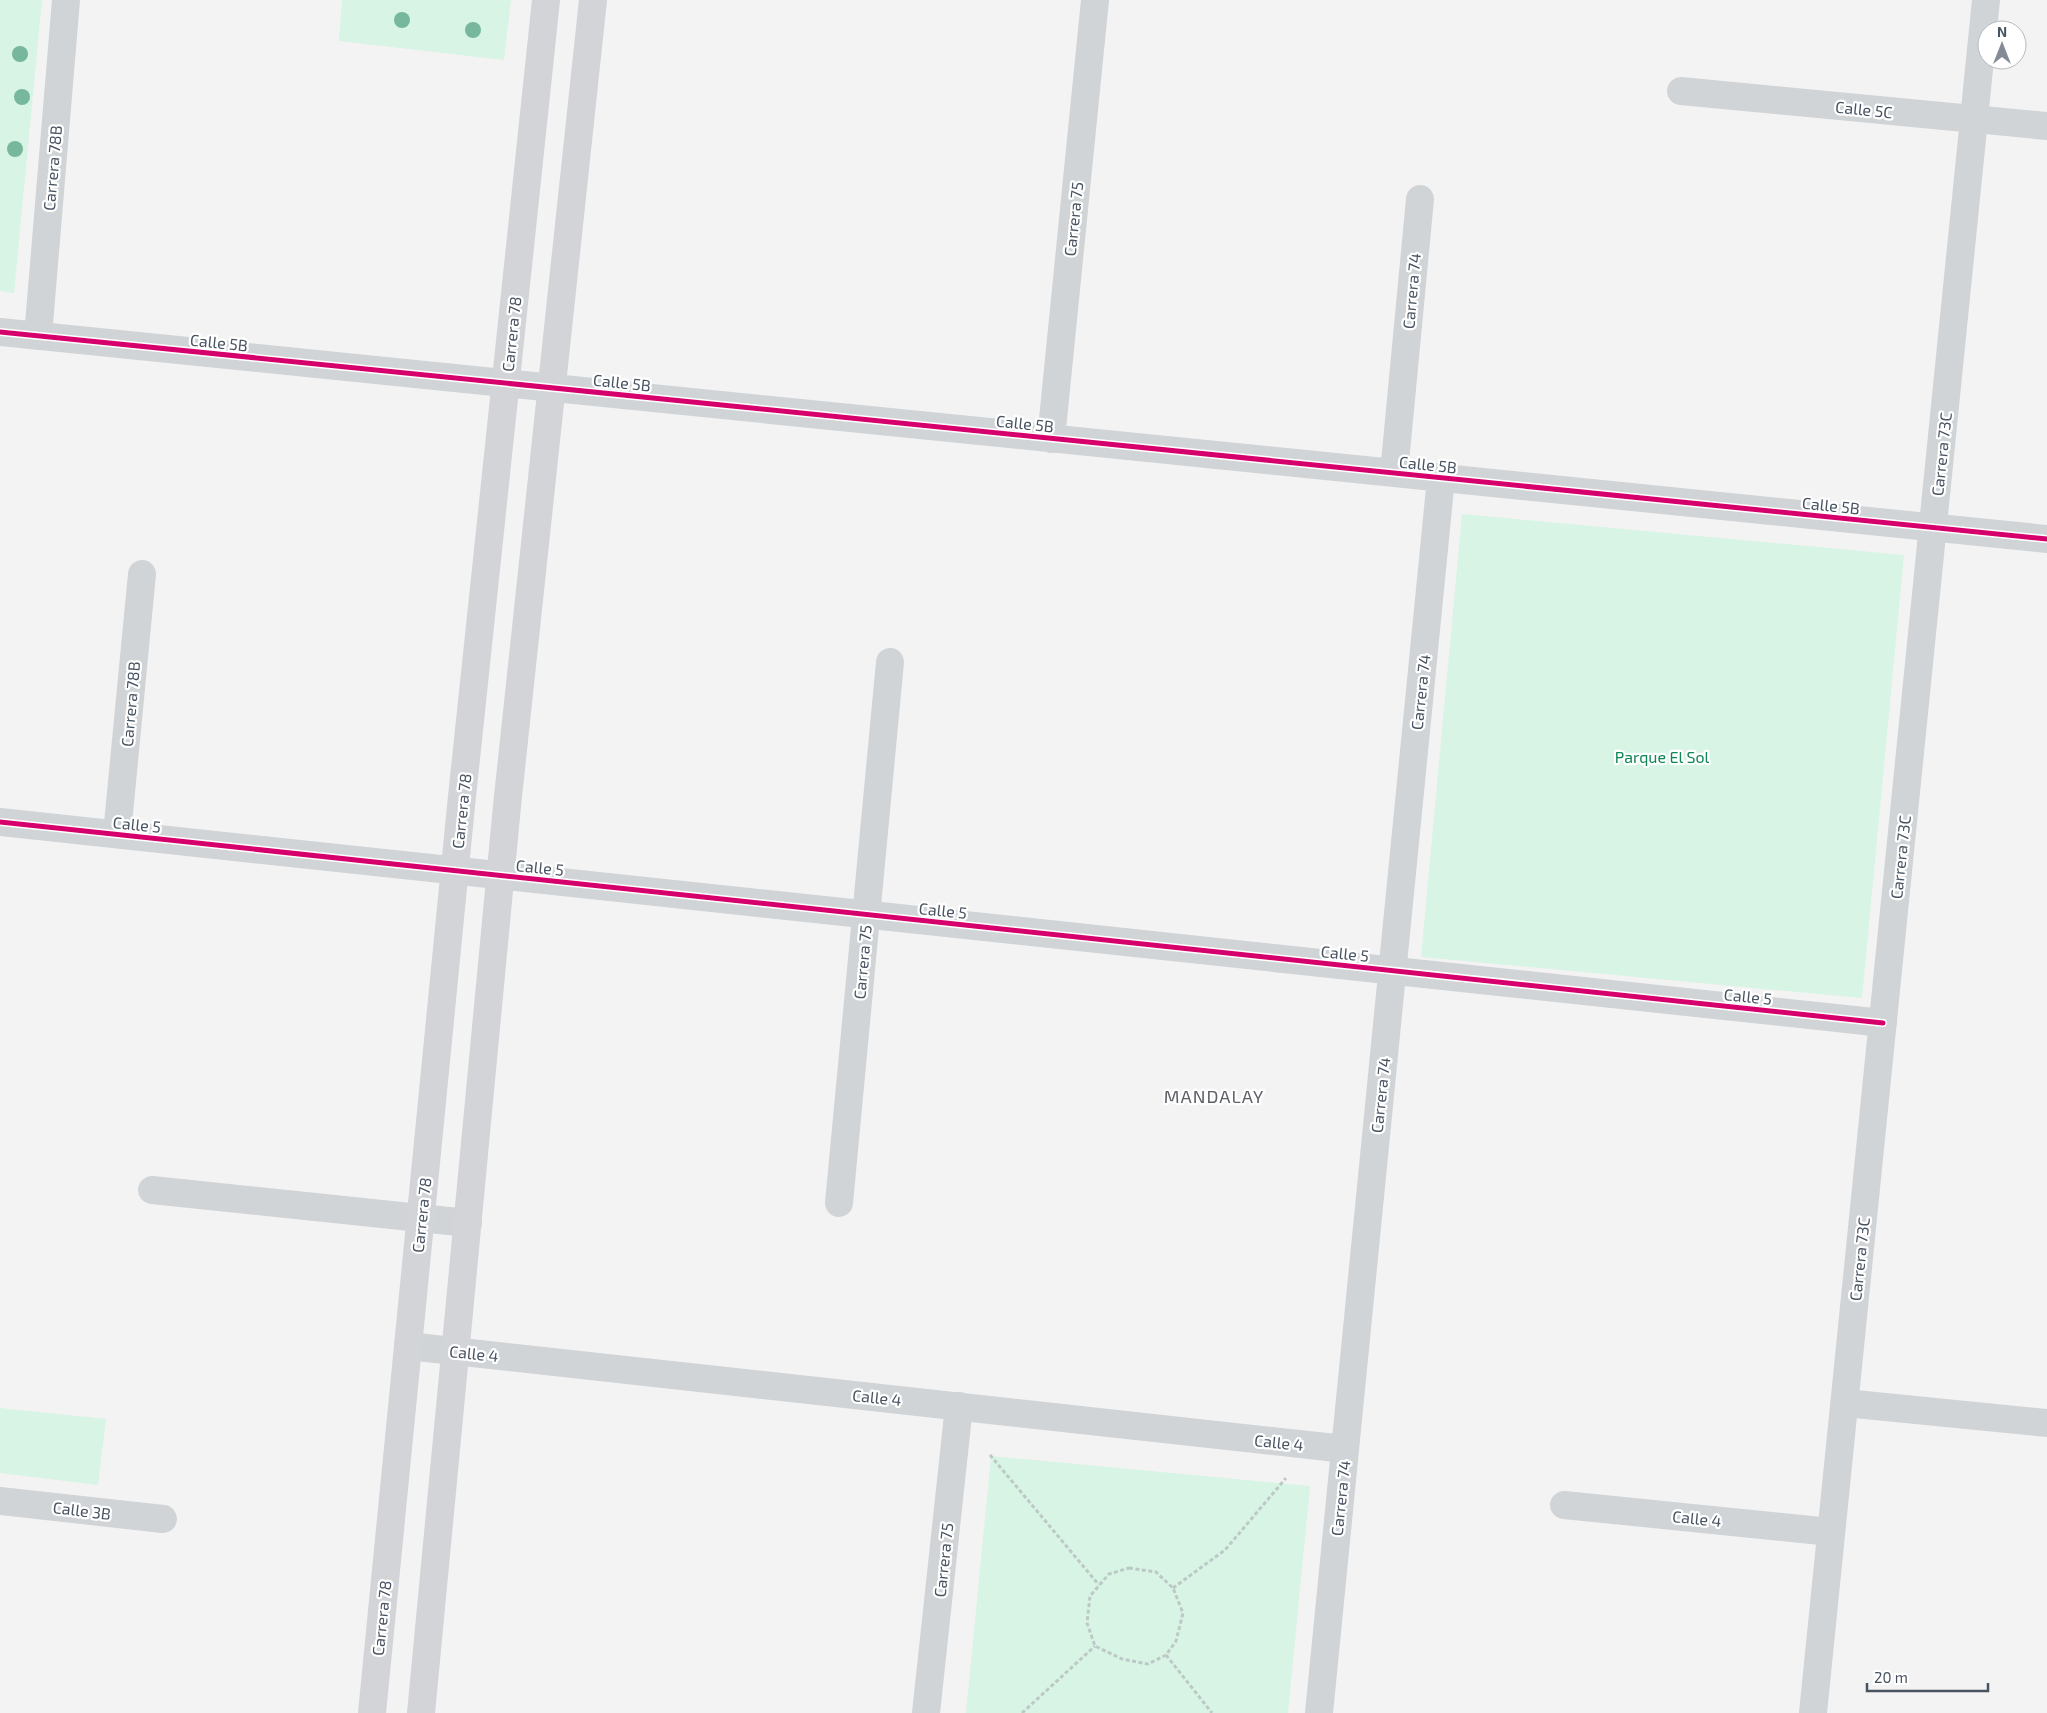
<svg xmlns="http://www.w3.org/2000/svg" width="2047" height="1713" font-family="'Exo 2',sans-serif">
<rect width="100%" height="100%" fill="#f4f3f3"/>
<path fill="#d7f4e5" d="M 0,0 L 42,0 L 14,293 L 0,291 Z
M 342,0 L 511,0 L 504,60 L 339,41 Z
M 1462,514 L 1904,555 L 1862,998 L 1421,957 Z
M 0,1408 L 106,1419 L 98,1485 L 0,1473 Z
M 991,1456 L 1310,1486 L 1288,1713 L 966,1713 Z"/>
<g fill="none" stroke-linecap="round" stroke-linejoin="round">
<path stroke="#bdc9c7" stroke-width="3" stroke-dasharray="4 2.5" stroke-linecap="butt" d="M 990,1455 L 1099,1585
M 1129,1568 L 1156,1572 L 1173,1588 L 1183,1613 L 1176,1641 L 1166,1655 L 1148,1664 L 1122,1659 L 1095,1646 L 1087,1623 L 1090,1596 L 1109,1574 Z
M 1173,1588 L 1225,1550 L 1286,1478
M 1166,1655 L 1212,1713
M 1022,1713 L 1095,1646"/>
<path stroke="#d1d4d7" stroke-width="28" d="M 1681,91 L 2047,126
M 0,332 L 2047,539
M 38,336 L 66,0
M 1051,439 L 1095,0
M 1394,473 L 1420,199
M 0,822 L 1883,1023
M 117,834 L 142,574
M 152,1190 L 468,1223
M 839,1203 L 890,662
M 408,1346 L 1345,1449
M 1845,1403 L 2047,1423
M 0,1501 L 163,1519
M 1564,1505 L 1831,1532
M 926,1713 L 959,1406
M 1319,1713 L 1441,478
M 1813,1713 L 1986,0"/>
<path stroke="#d2d4d8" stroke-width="28" d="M 372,1713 L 461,806 L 546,0
M 421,1713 L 507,806 L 593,0"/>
<g stroke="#fff" stroke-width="8">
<path id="cycleway" d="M 0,332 L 2047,539
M 0,822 L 1883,1023"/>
</g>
<use href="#cycleway" stroke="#d6006c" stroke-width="5"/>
</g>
<g fill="#77b79d">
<circle cx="402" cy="20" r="8"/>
<circle cx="473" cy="30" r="8"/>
<circle cx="20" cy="54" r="8"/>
<circle cx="22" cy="97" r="8"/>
<circle cx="15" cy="149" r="8"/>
</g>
<g text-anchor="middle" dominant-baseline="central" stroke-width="4.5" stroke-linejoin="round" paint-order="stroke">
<g font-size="16" fill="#485362" stroke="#fff">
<text transform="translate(1864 109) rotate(6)">Calle 5C</text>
<text transform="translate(52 168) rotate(-85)">Carrera 78B</text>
<text transform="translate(1073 219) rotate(-84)">Carrera 75</text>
<text transform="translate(1411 291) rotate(-85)">Carrera 74</text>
<text transform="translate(511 334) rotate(-84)">Carrera 78</text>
<text transform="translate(219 342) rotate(6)">Calle 5B</text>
<text transform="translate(622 382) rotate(6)">Calle 5B</text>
<text transform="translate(1025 423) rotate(6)">Calle 5B</text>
<text transform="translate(1941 454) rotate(-84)">Carrera 73C</text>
<text transform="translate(1428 464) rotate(6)">Calle 5B</text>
<text transform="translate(1831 505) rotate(6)">Calle 5B</text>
<text transform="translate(1420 692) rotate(-84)">Carrera 74</text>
<text transform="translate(130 704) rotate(-85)">Carrera 78B</text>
<text transform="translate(461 811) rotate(-84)">Carrera 78</text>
<text transform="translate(137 824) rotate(6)">Calle 5</text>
<text transform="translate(1900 857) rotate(-84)">Carrera 73C</text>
<text transform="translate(540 867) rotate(6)">Calle 5</text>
<text transform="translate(943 910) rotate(6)">Calle 5</text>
<text transform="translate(1345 953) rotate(6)">Calle 5</text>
<text transform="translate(862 962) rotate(-85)">Carrera 75</text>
<text transform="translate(1748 996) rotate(6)">Calle 5</text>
<text transform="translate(1380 1095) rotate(-84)">Carrera 74</text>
<text transform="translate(421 1215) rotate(-84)">Carrera 78</text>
<text transform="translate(1859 1259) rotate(-84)">Carrera 73C</text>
<text transform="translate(474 1353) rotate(6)">Calle 4</text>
<text transform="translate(877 1397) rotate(6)">Calle 4</text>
<text transform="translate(1279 1442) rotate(6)">Calle 4</text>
<text transform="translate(1340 1498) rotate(-84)">Carrera 74</text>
<text transform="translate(82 1510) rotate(7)">Calle 3B</text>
<text transform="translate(1697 1518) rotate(6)">Calle 4</text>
<text transform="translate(943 1560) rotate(-84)">Carrera 75</text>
<text transform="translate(381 1618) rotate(-84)">Carrera 78</text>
</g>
<g font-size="16" fill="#108657" stroke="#fff">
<text x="1662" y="756">Parque El Sol</text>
</g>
<g font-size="18" letter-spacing="1" fill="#5e6168" stroke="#fff">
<text x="1214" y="1096">MANDALAY</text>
</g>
</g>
<g transform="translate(2002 45)"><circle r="24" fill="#ffffff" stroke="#b6bac0"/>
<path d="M0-4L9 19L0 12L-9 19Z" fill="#848b95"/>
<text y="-8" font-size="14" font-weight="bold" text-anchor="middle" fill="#485362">N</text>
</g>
<path d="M1867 1683v8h121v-8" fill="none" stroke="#485362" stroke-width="2.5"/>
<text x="1874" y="1683" font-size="15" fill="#485362" stroke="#ffffff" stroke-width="4" paint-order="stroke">20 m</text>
</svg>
